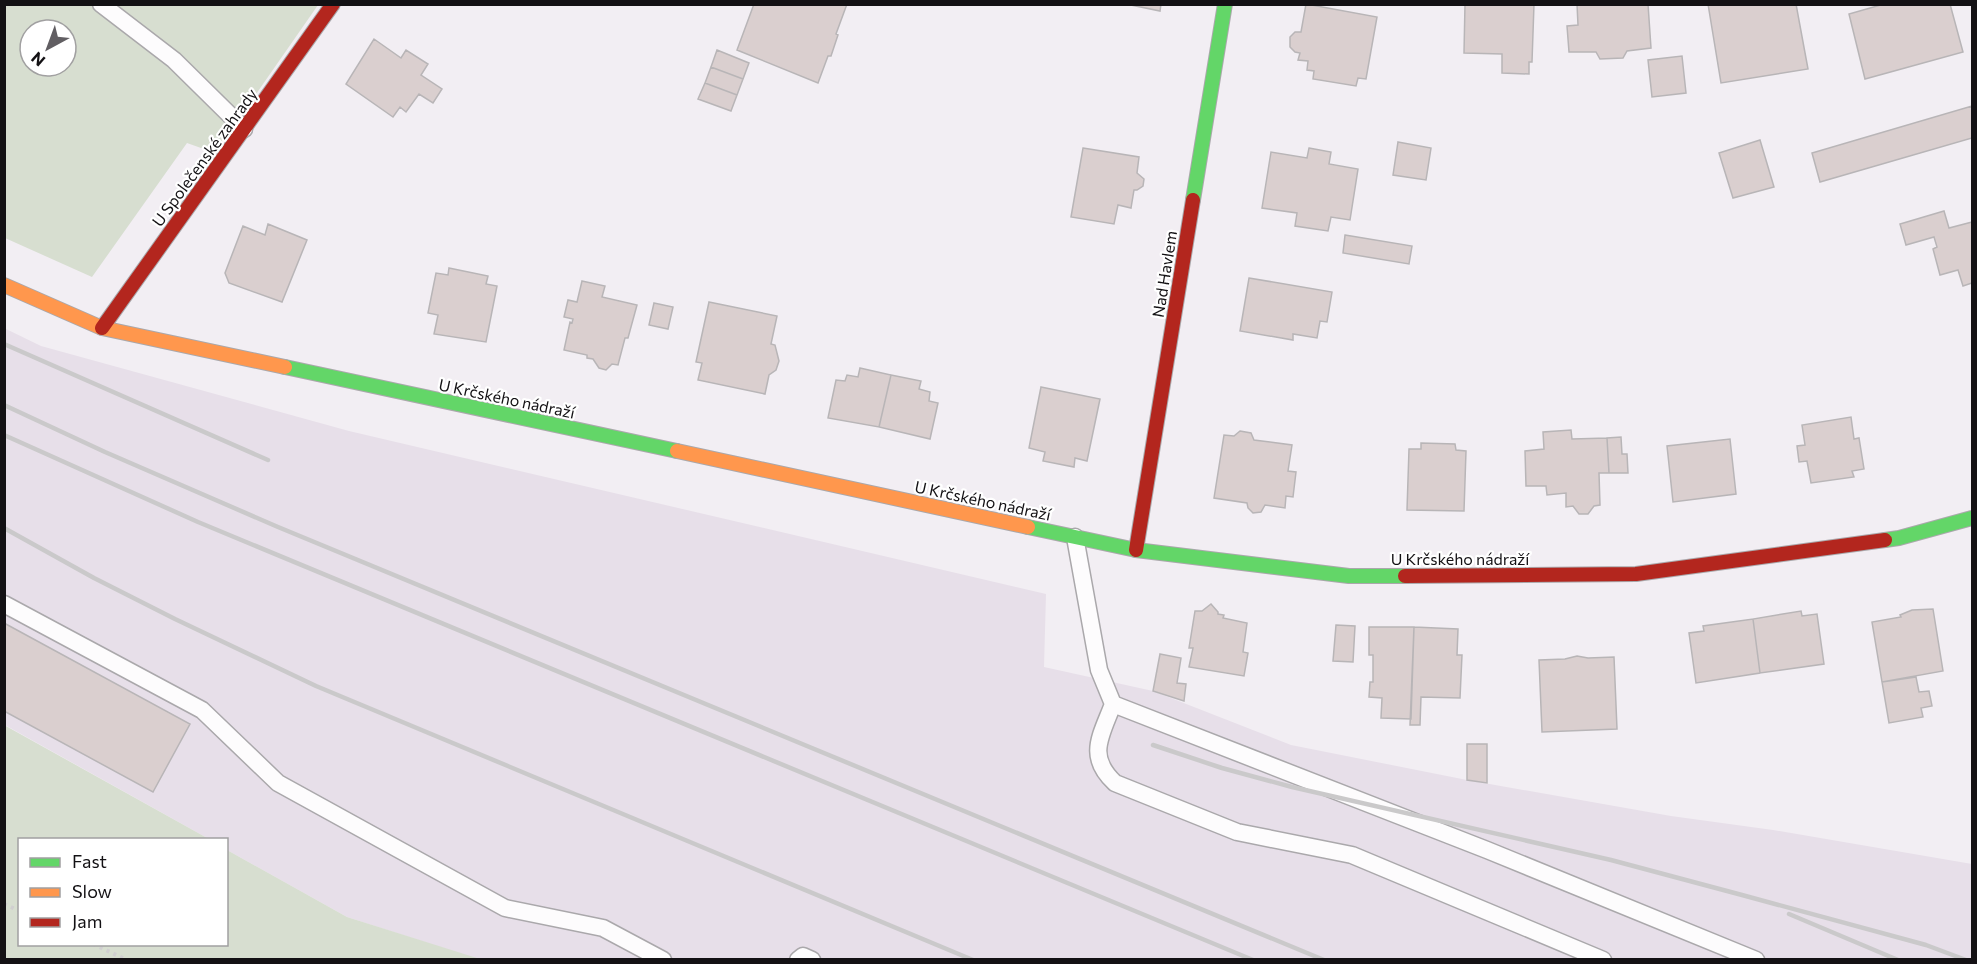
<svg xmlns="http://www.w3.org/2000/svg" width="1977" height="964" font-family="Commissioner,sans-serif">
<rect width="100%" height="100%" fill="#f2eef3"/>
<path fill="#e7dfe9" d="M 4,328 L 41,346 L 349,431 L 1046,594 L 1044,667 L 1153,691 L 1291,745 L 1467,780 L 1671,816 L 1773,830 L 1972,864 L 1972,959 L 480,960 L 347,917 L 227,850 L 226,840 L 209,839 L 5,725 Z"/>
<path fill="#d7ded0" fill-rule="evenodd" d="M 5,5 L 318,5 L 215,153 L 187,143 L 92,277 L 5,238 ZM 30,30 L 66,30 L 66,66 L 30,66 Z
M 4,725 L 209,839 L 20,840 L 20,944 L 226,944 L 227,850 L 347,917 L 480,959 L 5,959 Z"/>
<path fill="#dacfcf" stroke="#b8b5b7" stroke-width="1.5" d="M 754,4 L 847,4 L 836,34 L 838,35 L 831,56 L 828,56 L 818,83 L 737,50 Z
M 1126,4 L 1161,4 L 1160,11 Z
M 1306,4 L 1377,17 L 1366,79 L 1358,78 L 1356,86 L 1313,79 L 1314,71 L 1307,70 L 1308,61 L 1298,60 L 1300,53 L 1295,52 L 1290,47 L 1290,37 L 1295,32 L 1301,32 Z
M 1465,4 L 1534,4 L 1532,62 L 1529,62 L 1529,74 L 1502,73 L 1502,54 L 1464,53 Z
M 1577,4 L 1648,4 L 1651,48 L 1627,51 L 1623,58 L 1600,59 L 1596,52 L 1569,52 L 1567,26 L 1578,25 Z
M 1708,4 L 1796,4 L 1808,69 L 1721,83 Z
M 1884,4 L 1950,4 L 1963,52 L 1865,79 L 1849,14 Z
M 374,39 L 401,58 L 406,50 L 428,64 L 421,75 L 442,89 L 433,103 L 419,94 L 406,112 L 400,107 L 393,117 L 346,84 Z
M 717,50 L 749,63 L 743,79 L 711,67 Z
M 1682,56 L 1686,93 L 1652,97 L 1648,60 Z
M 711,67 L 743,79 L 737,95 L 705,83 Z
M 705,83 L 737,95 L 731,111 L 698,99 Z
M 1972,106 L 1972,138 L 1820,182 L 1812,153 Z
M 1760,140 L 1774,187 L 1733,198 L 1719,153 Z
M 1398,142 L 1431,148 L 1426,180 L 1393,175 Z
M 1083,148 L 1139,157 L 1137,173 L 1144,179 L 1143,186 L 1137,190 L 1134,190 L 1131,208 L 1118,205 L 1114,224 L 1071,217 Z
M 1309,148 L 1331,152 L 1329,164 L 1358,169 L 1350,220 L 1331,217 L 1328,231 L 1295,226 L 1297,213 L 1262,208 L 1271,152 L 1307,158 Z
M 1944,211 L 1949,228 L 1972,222 L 1972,283 L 1963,286 L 1958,270 L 1940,275 L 1933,249 L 1937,247 L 1934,237 L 1906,245 L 1900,224 Z
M 268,224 L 307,240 L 282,302 L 229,283 L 225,273 L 243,226 L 265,235 Z
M 1345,235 L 1412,246 L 1409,264 L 1343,253 Z
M 449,268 L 488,276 L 486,284 L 497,286 L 486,342 L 434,334 L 438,315 L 428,313 L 436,273 L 448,275 Z
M 1249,278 L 1332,292 L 1327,322 L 1320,321 L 1317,338 L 1293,334 L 1293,340 L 1240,331 Z
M 582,281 L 605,286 L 602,297 L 637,305 L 628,338 L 625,338 L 618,365 L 612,364 L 606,370 L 599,368 L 593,359 L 587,358 L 587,355 L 564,350 L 570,322 L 572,323 L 573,319 L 564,317 L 568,300 L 577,302 Z
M 709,302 L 777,316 L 771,344 L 775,345 L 779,361 L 776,370 L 769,375 L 765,394 L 698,380 L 702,363 L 696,362 Z
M 654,303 L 673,307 L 668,329 L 649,325 Z
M 860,368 L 891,375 L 879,427 L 828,418 L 836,380 L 845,381 L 847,375 L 858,377 Z
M 891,375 L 921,381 L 919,389 L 930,392 L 929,401 L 938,403 L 930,439 L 879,427 Z
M 1041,387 L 1100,399 L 1087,461 L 1075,458 L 1074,467 L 1043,461 L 1045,452 L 1029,448 Z
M 1851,417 L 1854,439 L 1859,438 L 1864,469 L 1852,471 L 1854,477 L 1811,483 L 1807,461 L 1799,462 L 1797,446 L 1805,445 L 1802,425 Z
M 1571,430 L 1572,439 L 1607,438 L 1609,473 L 1599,473 L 1600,505 L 1594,506 L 1588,514 L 1579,514 L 1573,506 L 1566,507 L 1566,493 L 1547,495 L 1546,486 L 1526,486 L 1525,451 L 1544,449 L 1543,432 Z
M 1240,431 L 1251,433 L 1254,440 L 1292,445 L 1288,471 L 1296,472 L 1293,497 L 1286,496 L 1285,508 L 1265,505 L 1261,512 L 1253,513 L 1248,508 L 1247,503 L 1214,498 L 1224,435 L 1234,436 Z
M 1621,437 L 1622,454 L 1627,454 L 1628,473 L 1609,473 L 1607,438 Z
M 1730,439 L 1736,494 L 1673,502 L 1667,446 Z
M 1421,443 L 1455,444 L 1456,450 L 1466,451 L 1464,511 L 1407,510 L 1409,449 L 1421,449 Z
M 1211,604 L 1218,612 L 1218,614 L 1224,615 L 1223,618 L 1247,623 L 1243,652 L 1248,653 L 1244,676 L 1189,667 L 1193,648 L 1189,648 L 1195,611 L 1202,611 Z
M 1933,609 L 1943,671 L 1882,682 L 1872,622 L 1901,617 L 1900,615 L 1912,610 Z
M 1801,611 L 1802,616 L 1817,614 L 1824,664 L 1760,673 L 1753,619 Z
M 1753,619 L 1760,673 L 1696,683 L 1689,633 L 1704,631 L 1703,626 Z
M 4,623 L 190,724 L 153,792 L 4,711 Z
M 1336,625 L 1355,626 L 1353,662 L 1333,661 Z
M 1369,627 L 1414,627 L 1411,719 L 1381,718 L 1382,698 L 1369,697 L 1370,682 L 1373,682 L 1373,655 L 1369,655 Z
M 1414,627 L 1458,629 L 1457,655 L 1462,655 L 1460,698 L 1421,697 L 1420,725 L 1410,725 Z
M 1160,654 L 1181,658 L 1177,683 L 1186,684 L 1184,701 L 1153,691 Z
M 1577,656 L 1588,658 L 1614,657 L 1617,729 L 1542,732 L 1539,660 L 1565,659 Z
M 1916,677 L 1919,692 L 1929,691 L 1932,706 L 1921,708 L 1923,717 L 1889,723 L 1882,682 Z
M 1467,744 L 1487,744 L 1487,783 L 1467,780 Z"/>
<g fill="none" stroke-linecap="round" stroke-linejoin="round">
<g stroke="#aaa8ab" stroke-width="19">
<path id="lane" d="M 101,4 L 174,60 L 244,129
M 1075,537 L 1099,670 L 1113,704 L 1487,850 L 1756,960
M 4,604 L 202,710 L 278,783 L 505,908 L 603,928 L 663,960
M 1113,704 C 1101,736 1086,756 1115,783 L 1237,832 L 1352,855 L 1603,960
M 798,960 L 803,956 L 812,960"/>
</g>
<g stroke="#aaa8ab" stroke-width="16">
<path id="fast" d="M 1193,200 L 1225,4
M 285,367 L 677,451
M 1028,527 L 1136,550 L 1349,576 L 1405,576
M 1885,540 L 1899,538 L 1972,518"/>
</g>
<g stroke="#aaa8ab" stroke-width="16">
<path id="slow" d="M 4,285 L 102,328 L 285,367
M 677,451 L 1028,527"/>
</g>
<g stroke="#aaa8ab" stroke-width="16">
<path id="jam" d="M 102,328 L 333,4
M 1136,550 L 1193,200
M 1405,576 L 1636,574 L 1885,540"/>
</g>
<path stroke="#d0cfd0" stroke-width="4" stroke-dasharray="3 4.5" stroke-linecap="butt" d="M 4,904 L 20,911
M 93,944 L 127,960"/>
<use href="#lane" stroke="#fdfcfd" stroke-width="16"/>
<use href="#fast" stroke="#63d668" stroke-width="14"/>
<use href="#slow" stroke="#ff974d" stroke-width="14"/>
<use href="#jam" stroke="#b3261e" stroke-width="14"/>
<path stroke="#cac9ca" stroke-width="4.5" d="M 4,344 L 268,460
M 4,405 L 105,452 L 278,527 L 1324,960
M 4,435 L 198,522 L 1253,960
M 4,528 L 94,578 L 175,619 L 316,686 L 973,960
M 1153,745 L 1222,768 L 1292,787 L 1611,860 L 1742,895 L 1926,945 L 1966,960
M 1789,914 L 1898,960"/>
</g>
<g text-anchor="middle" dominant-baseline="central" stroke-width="4.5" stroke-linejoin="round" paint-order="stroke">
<g font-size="16" fill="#131114" stroke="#fff">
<text transform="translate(204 157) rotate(-54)">U Společenské zahrady</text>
<text transform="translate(1164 274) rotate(-81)">Nad Havlem</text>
<text transform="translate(507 398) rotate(12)">U Krčského nádraží</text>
<text transform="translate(983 500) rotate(12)">U Krčského nádraží</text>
<text x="1460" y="558">U Krčského nádraží</text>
</g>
</g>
<rect width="1977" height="964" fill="none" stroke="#131114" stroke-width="12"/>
<rect x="18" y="838" width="210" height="108" fill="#ffffff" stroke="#a1a0a1" stroke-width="1.5"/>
<rect x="30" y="858" width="30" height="9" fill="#63d668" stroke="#a1a0a1" stroke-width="1.5"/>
<text x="72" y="868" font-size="18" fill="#131114">Fast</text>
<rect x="30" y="888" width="30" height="9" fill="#ff974d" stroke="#a1a0a1" stroke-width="1.5"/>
<text x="72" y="898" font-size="18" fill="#131114">Slow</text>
<rect x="30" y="918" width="30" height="9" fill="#b3261e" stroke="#a1a0a1" stroke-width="1.5"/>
<text x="72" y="928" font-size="18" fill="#131114">Jam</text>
<g transform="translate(48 48) rotate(221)"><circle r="28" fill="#ffffff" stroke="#a1a0a1" stroke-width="1.5"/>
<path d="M0-4.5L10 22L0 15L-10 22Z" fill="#615e62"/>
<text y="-9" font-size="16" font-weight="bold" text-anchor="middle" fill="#131114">N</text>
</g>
</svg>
